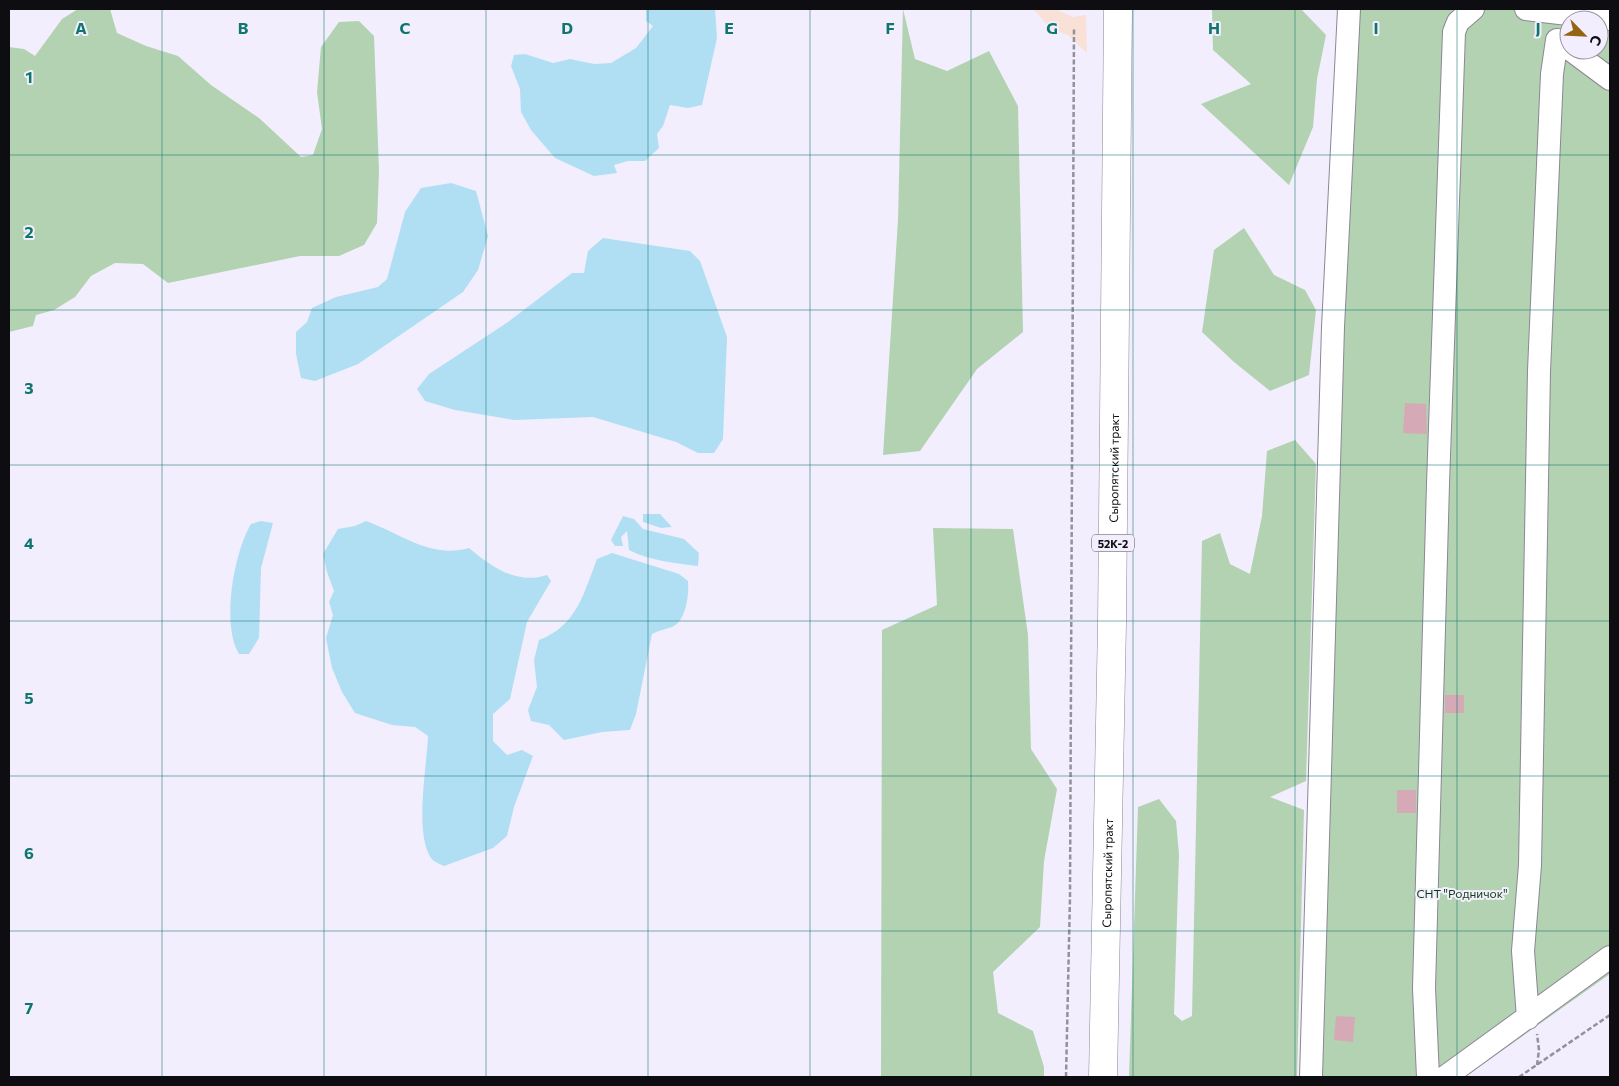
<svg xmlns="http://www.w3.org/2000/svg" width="1619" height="1086" font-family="Commissioner,sans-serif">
<rect width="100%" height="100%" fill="#f2eefd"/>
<path fill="#f9e1d7" d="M 1033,9 L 1055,9 L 1073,17 L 1086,15 L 1087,53 L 1068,35 L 1052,30 Z"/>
<path fill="#b3d2b2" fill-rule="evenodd" d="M 78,9 L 110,9 L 117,33 L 146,46 L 178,56 L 211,85 L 259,118 L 301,157 L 313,155 L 322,129 L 317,92 L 321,47 L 339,22 L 359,21 L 374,36 L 379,171 L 377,223 L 364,245 L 339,256 L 300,256 L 168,283 L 143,264 L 115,263 L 91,276 L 75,297 L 54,310 L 36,315 L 33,326 L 9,332 L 9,47 L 24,49 L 35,56 L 62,19 Z
M 903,9 L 915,59 L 947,71 L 989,51 L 1018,106 L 1023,332 L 977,369 L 920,451 L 883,455 L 898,220 Z
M 1212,9 L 1301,9 L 1326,35 L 1317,79 L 1313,127 L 1289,185 L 1201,104 L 1251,84 L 1213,50 Z
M 1342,9 L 1610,9 L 1610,974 L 1465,1077 L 1307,1077 ZM 1569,20 L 1599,20 L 1599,50 L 1569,50 Z
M 1244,228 L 1274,275 L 1305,290 L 1316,310 L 1309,375 L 1270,391 L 1234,362 L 1202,332 L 1214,250 Z
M 1295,440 L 1316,464 L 1306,781 L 1270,797 L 1304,810 L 1297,1077 L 1129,1077 L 1138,807 L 1159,799 L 1176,821 L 1179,854 L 1174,1014 L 1182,1021 L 1192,1016 L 1202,541 L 1220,533 L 1230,564 L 1250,574 L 1262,516 L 1267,451 Z
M 933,528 L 1013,529 L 1028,635 L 1031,749 L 1057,789 L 1044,861 L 1040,927 L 993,972 L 998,1013 L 1033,1031 L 1044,1067 L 1044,1077 L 881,1077 L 882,630 L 937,605 Z"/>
<path fill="#b0dff3" d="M 646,9 L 715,9 L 717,38 L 702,105 L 688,108 L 670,105 L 663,126 L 657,134 L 659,148 L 645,161 L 628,161 L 614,165 L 617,173 L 594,176 L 555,158 L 531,130 L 521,112 L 520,89 L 511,66 L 514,55 L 525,54 L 553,63 L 570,59 L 594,64 L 611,63 L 636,48 L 653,26 L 646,21 Z
M 451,183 L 476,191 L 488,236 L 478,270 L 463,292 L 358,364 L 315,381 L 301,378 L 296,354 L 296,332 L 307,322 L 312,308 L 336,297 L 378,287 L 387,279 L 405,212 L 421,188 Z
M 603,238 L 690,251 L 700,261 L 727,337 L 723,439 L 714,453 L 698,453 L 676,442 L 593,417 L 514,420 L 455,410 L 425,401 L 417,389 L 429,374 L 508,322 L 572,273 L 584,273 L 588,251 Z
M 643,514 L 660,514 L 672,527 L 661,528 L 643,522 Z
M 623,516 L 634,519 L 643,529 L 684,539 L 699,553 L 698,566 C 675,563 650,561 629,550 L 627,531 L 621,537 L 623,546 L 615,546 L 611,540 Z
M 261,521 L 273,523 L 261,568 L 259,638 L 249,654 L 239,654 C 221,625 234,552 251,524 Z
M 366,521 C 400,533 430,559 469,548 C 492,567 516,585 547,575 L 551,581 L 527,622 L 510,699 L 493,714 L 493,741 L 507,755 L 522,750 L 533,756 L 514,807 L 507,836 L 493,848 L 444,866 C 440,864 434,862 431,858 C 414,833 427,766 428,736 L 415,727 L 392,725 L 355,713 L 342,692 L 332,668 L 326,638 L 333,615 L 329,602 L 334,591 L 327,572 L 323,554 L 338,529 L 355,526 Z
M 612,553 L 679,574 L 688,581 C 689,593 687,618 674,626 C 668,629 659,630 652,634 L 636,714 L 630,730 L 602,732 L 564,740 L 549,725 L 531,721 L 528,710 L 537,687 L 534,660 L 539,640 C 577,626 584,592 597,559 Z"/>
<path fill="#d6a9b6" d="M 1405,403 L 1426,404 L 1427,434 L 1403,433 Z
M 1445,695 L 1464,695 L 1464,713 L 1445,713 Z
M 1397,790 L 1416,790 L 1416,813 L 1397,813 Z
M 1336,1016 L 1355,1017 L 1353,1042 L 1334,1040 Z"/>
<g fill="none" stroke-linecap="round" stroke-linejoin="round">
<g stroke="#8b8795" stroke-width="24">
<path id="minor" d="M 1526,9 L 1610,19
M 1571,50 L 1610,79
M 1528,1018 L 1523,951 L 1530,865 L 1539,371 L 1552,74 L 1557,40
M 1311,1077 L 1333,327 L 1349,9
M 1428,1077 L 1424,988 L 1438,484 L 1454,32 L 1458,22 L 1473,9
M 1445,1077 L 1610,957"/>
</g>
<g stroke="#8b8795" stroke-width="29">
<g id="major">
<path id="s1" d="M 1103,1077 L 1112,623 L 1118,9"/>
</g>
</g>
<path stroke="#93919b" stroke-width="2.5" stroke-dasharray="5 2.5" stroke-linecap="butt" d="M 1537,1065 L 1539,1050 L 1537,1034
M 1066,1077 L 1070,897 L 1074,29
M 1519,1077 L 1610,1015"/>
<use href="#minor" stroke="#fff" stroke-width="22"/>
<use href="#major" stroke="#fff" stroke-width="28"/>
</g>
<path fill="none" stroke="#0f766e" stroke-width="1" stroke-opacity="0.55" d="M 162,9 L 162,1077M 324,9 L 324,1077M 486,9 L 486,1077M 648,9 L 648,1077M 810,9 L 810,1077M 971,9 L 971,1077M 1133,9 L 1133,1077M 1295,9 L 1295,1077M 1457,9 L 1457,1077M 9,155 L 1610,155M 9,310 L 1610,310M 9,465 L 1610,465M 9,621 L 1610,621M 9,776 L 1610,776M 9,931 L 1610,931"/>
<g text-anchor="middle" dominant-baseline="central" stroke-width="4" stroke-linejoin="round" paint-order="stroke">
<rect fill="#f2eefd" stroke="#525058" stroke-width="1" x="1092" y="534.5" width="42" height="17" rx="4"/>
<g font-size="11" font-weight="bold" fill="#0e0d11">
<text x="1113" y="543">52К-2</text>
</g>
<g font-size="12" fill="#0e0d11" stroke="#f2eefd">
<text stroke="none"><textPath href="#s1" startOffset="609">Сыропятский тракт</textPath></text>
<text stroke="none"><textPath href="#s1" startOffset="204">Сыропятский тракт</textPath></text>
</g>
<g font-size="12" fill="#0f3c11" stroke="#f2eefd">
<text x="1462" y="893">СНТ "Родничок"</text>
</g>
</g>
<g font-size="16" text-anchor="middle" font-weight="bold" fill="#0f766e" stroke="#f2eefd" stroke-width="4" stroke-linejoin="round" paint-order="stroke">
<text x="81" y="34">A</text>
<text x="243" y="34">B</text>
<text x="405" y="34">C</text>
<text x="567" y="34">D</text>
<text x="729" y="34">E</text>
<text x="890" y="34">F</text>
<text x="1052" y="34">G</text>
<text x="1214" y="34">H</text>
<text x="1376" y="34">I</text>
<text x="1538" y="34">J</text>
<text x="29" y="83">1</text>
<text x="29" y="238">2</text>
<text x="29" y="394">3</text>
<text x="29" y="549">4</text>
<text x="29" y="704">5</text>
<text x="29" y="859">6</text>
<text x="29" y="1014">7</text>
</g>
<rect width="1619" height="1086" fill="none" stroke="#0e0d11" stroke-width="20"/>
<g transform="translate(1584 35) rotate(114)"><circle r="24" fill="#f2eefd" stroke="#97949f"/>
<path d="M0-4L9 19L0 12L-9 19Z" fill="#956515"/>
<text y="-8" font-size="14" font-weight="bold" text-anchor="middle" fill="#0e0d11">С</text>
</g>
</svg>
